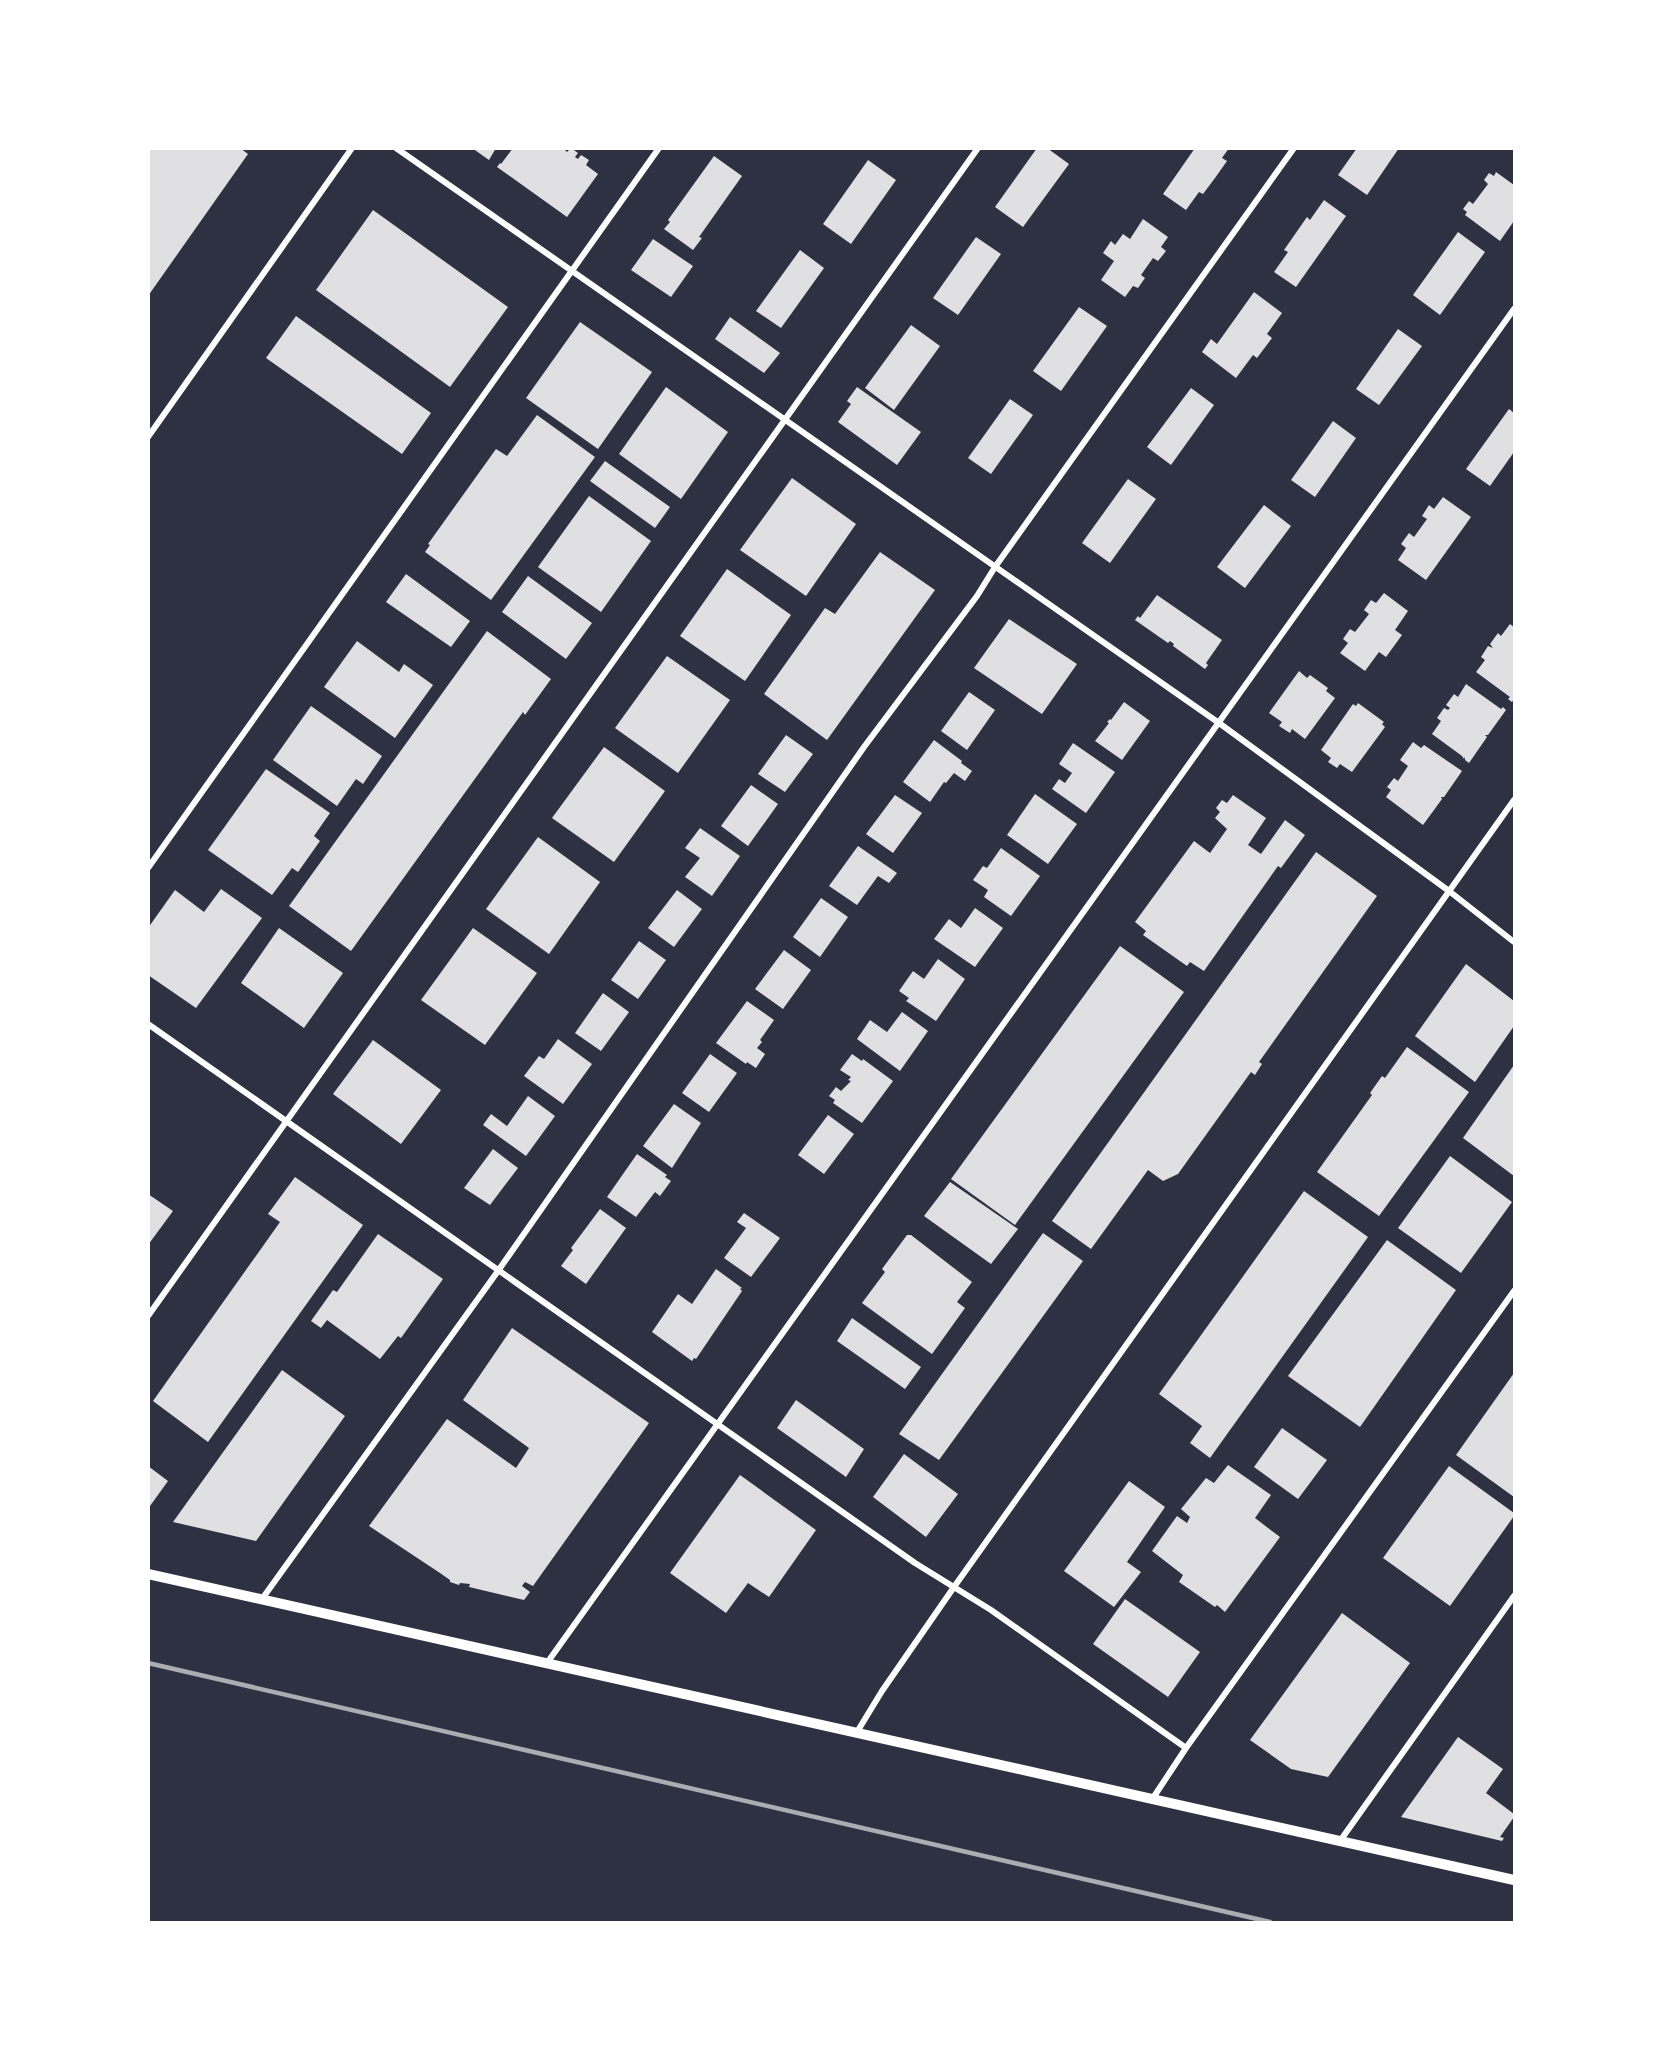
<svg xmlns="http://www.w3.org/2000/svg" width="1663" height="2071" font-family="'Nunito Sans',sans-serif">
<rect width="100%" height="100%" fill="#2d3142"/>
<path fill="#e0e0e3" d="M 148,148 L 240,148 L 248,154 L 148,296 Z
M 472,148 L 496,148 L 489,160 Z
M 513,148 L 563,148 L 567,152 L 571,148 L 578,153 L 575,157 L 578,159 L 581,155 L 589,160 L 586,165 L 598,174 L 567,217 L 497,167 L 500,163 L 501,164 Z
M 1037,148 L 1047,148 L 1069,164 L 1023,227 L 995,207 Z
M 1195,148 L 1229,148 L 1222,158 L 1227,161 L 1215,178 L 1203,194 L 1199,192 L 1186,210 L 1163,194 Z
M 1357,148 L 1399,148 L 1367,195 L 1338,175 Z
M 714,156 L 742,176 L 699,237 L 702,238 L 693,250 L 664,229 L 670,222 L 668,220 Z
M 868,160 L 896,180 L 851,244 L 823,224 Z
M 1496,172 L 1514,185 L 1514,221 L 1500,241 L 1465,215 L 1467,212 L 1463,209 L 1469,201 L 1473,204 L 1488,184 L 1484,180 L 1489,173 L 1494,176 Z
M 1324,200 L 1346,216 L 1296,287 L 1274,272 L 1288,252 L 1284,250 L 1307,217 L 1310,220 Z
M 373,210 L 508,307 L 450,387 L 316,290 Z
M 1143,219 L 1168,237 L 1161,247 L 1166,251 L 1158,261 L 1153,258 L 1141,275 L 1145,278 L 1138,288 L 1133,286 L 1125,297 L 1101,280 L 1114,261 L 1103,253 L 1111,241 L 1115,245 L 1123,234 L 1130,239 Z
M 1458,232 L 1485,252 L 1440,315 L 1413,295 Z
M 976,237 L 1001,254 L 958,315 L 933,298 Z
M 653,239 L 693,266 L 671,297 L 631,270 Z
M 800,250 L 824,268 L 781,328 L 756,311 Z
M 1254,292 L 1282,313 L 1267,334 L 1272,338 L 1257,358 L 1253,355 L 1236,378 L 1202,352 L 1211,339 L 1217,344 Z
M 1079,307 L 1107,326 L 1061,391 L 1033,371 Z
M 296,316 L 431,413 L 402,454 L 266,358 Z
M 730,317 L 780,353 L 764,373 L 715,339 Z
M 580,322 L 652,372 L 598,449 L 526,398 Z
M 911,325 L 940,346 L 894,410 L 865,388 Z
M 1398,329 L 1422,346 L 1379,405 L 1356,389 Z
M 666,387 L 728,432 L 681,499 L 619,454 Z
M 857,387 L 921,432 L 897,465 L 838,422 L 851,404 L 847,401 Z
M 1191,388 L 1214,405 L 1171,465 L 1147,447 Z
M 1010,399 L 1033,415 L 991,474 L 968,458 Z
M 1509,409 L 1514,413 L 1514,452 L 1490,486 L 1466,469 Z
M 537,415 L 595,457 L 491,600 L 425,552 L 430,545 L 428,544 L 496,449 L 507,456 Z
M 1333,421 L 1356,438 L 1315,497 L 1291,480 Z
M 605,461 L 670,507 L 655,528 L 590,481 Z
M 792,478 L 856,524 L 806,596 L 740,550 Z
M 1128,479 L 1156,499 L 1110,563 L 1082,543 Z
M 589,496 L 651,541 L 601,612 L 538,567 Z
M 1443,497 L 1471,517 L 1426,580 L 1398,560 L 1406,548 L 1401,544 L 1409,533 L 1414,537 L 1427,519 L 1422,516 L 1429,505 L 1434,509 Z
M 1264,505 L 1291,526 L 1245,588 L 1217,567 Z
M 880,552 L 935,590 L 827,740 L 764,694 L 825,608 L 835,614 Z
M 727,569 L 791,615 L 745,681 L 680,636 Z
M 406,574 L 470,621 L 451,647 L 386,602 Z
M 528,576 L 592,623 L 566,659 L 502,612 Z
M 1384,593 L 1408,611 L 1395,630 L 1402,635 L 1386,657 L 1379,652 L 1365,671 L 1340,653 L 1348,643 L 1343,639 L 1350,629 L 1355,632 L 1369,614 L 1364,610 L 1371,600 L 1376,603 Z
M 1157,595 L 1222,640 L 1206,663 L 1208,665 L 1205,669 L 1173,646 L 1174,644 L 1170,641 L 1168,643 L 1135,620 L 1138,616 L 1140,618 Z
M 1009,619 L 1077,664 L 1042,714 L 974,668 Z
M 1510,624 L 1514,627 L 1514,699 L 1512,702 L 1508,699 L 1510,697 L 1476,672 L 1485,660 L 1481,657 L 1488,646 L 1493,648 L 1490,644 L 1498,633 L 1501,636 Z
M 487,631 L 551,679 L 525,715 L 523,712 L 351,951 L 289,906 Z
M 357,641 L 399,672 L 404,664 L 433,685 L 395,738 L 324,687 Z
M 667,656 L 730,700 L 678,773 L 615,728 Z
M 1299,671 L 1307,678 L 1310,675 L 1328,688 L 1326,691 L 1335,698 L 1305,739 L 1292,729 L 1290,733 L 1279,726 L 1282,722 L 1269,713 Z
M 1466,684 L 1501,709 L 1503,707 L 1506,710 L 1488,735 L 1485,735 L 1487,737 L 1469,763 L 1465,760 L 1465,757 L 1464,759 L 1462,756 L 1432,734 L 1441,721 L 1437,718 L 1444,708 L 1448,710 L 1450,708 L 1446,705 L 1454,694 L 1458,697 Z
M 969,692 L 995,710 L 967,750 L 941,731 Z
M 1124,702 L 1150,721 L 1122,760 L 1095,741 L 1109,723 L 1107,722 L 1110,719 L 1111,720 Z
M 1358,703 L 1384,722 L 1382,724 L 1385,727 L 1352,772 L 1340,764 L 1337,768 L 1328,762 L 1331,758 L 1321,750 L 1353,704 L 1356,706 Z
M 311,706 L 382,756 L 363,784 L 356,779 L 337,806 L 273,760 Z
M 786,735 L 813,754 L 785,792 L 758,774 Z
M 934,740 L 962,761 L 961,763 L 972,771 L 965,781 L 954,773 L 946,783 L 944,782 L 930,802 L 903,782 Z
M 1413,742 L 1421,748 L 1424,745 L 1462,771 L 1444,797 L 1441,797 L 1442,799 L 1423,825 L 1386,797 L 1391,790 L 1387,787 L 1394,778 L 1398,781 L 1408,766 L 1400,760 Z
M 1073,743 L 1115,772 L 1086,813 L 1052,789 L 1059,779 L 1065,783 L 1072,773 L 1059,764 Z
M 604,747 L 665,791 L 614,862 L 552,818 Z
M 266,769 L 330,813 L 314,836 L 320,841 L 298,872 L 292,868 L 272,895 L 208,850 Z
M 751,785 L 778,804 L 748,846 L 721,826 Z
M 1035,794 L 1077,824 L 1048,864 L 1007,835 Z
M 895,795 L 922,813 L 893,853 L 866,834 Z
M 1233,795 L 1266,818 L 1248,845 L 1261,854 L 1285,820 L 1305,835 L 1281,868 L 1278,866 L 1204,971 L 1190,962 L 1187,966 L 1143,935 L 1146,931 L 1135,922 L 1194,841 L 1210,853 L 1227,829 L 1215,818 L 1220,812 L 1216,808 L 1222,800 L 1227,803 Z
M 700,828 L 740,856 L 712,896 L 685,877 L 700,858 L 685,848 Z
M 538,837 L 600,882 L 549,954 L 486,909 Z
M 858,846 L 897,873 L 889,883 L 878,876 L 857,905 L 829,886 Z
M 1001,848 L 1040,876 L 1011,916 L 984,897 L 988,890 L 973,880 L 983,866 L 987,868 Z
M 1316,852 L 1377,896 L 1259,1062 L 1262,1064 L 1255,1075 L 1251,1072 L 1178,1174 L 1163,1181 L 1148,1170 L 1091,1249 L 1052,1221 Z
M 221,889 L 262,918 L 196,1008 L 148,975 L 148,928 L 175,890 L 204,912 Z
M 677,890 L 702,909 L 674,947 L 648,928 Z
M 821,898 L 848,917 L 820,957 L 793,937 Z
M 975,908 L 1003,928 L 975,967 L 934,939 L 949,919 L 961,928 Z
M 279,928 L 343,973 L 304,1028 L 241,983 Z
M 473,928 L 537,973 L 485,1045 L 421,1000 Z
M 639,941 L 666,960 L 638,999 L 611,980 Z
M 1120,946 L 1184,992 L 1015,1225 L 951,1179 Z
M 784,950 L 811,970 L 783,1009 L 755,989 Z
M 938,959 L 965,979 L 936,1021 L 906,1001 L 909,998 L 899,991 L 913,971 L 924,979 Z
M 1466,964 L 1514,1001 L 1514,1026 L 1475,1082 L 1415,1036 Z
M 603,993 L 629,1012 L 601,1051 L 575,1033 Z
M 747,1001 L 774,1020 L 760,1040 L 762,1042 L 757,1048 L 765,1054 L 756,1068 L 747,1062 L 746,1064 L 716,1043 Z
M 902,1012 L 928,1031 L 900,1071 L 857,1039 L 870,1020 L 887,1032 Z
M 558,1039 L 592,1064 L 563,1104 L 524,1076 L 539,1056 L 544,1059 Z
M 373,1040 L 441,1090 L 401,1144 L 333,1094 Z
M 1407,1047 L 1469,1092 L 1379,1216 L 1317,1172 L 1372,1095 L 1370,1093 L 1382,1076 L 1385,1078 Z
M 710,1054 L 737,1073 L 709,1112 L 682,1093 Z
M 852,1054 L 862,1061 L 863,1059 L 893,1081 L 862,1123 L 833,1103 L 835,1100 L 829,1096 L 836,1087 L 841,1091 L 851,1081 L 848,1080 L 851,1077 L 840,1070 Z
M 1514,1065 L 1514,1176 L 1463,1138 Z
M 528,1096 L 555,1116 L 526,1156 L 483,1125 L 491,1114 L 507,1126 Z
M 674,1104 L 701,1123 L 672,1168 L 643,1146 Z
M 828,1115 L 854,1134 L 824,1174 L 798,1155 Z
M 493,1149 L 518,1168 L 490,1205 L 464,1188 Z
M 637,1154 L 667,1175 L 665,1177 L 671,1181 L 660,1196 L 655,1192 L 636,1217 L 607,1197 Z
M 1450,1156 L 1512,1202 L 1461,1273 L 1398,1228 Z
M 295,1177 L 363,1225 L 208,1442 L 153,1401 L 280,1222 L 268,1214 Z
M 950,1182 L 1018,1229 L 991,1264 L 924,1216 Z
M 1304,1191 L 1368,1237 L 1210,1458 L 1190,1443 L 1202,1426 L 1159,1394 Z
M 148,1194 L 173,1211 L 148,1245 Z
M 600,1209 L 626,1228 L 586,1284 L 561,1266 L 573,1250 L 571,1248 Z
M 744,1213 L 780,1238 L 751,1277 L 724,1258 L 746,1228 L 737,1222 Z
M 1043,1233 L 1083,1261 L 939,1460 L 899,1434 Z
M 378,1234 L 443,1279 L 401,1338 L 398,1336 L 380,1359 L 327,1320 L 321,1328 L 311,1321 L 333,1290 L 337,1292 Z
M 907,1235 L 911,1235 L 972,1282 L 957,1302 L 965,1308 L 932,1354 L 862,1303 L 885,1272 L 882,1269 Z
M 1387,1240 L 1456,1290 L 1360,1427 L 1288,1376 Z
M 716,1269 L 742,1288 L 740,1289 L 742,1291 L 696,1359 L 694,1358 L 692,1361 L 652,1332 L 678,1294 L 692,1304 Z
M 852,1318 L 921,1367 L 905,1389 L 837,1341 Z
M 512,1328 L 649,1423 L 533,1586 L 525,1582 L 522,1586 L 530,1592 L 524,1600 L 469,1587 L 470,1584 L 460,1583 L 459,1585 L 450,1582 L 450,1580 L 440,1573 L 369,1526 L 447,1419 L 516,1468 L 529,1448 L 463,1400 Z
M 282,1370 L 345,1416 L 256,1541 L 173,1522 Z
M 1514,1373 L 1514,1497 L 1456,1455 Z
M 796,1400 L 864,1449 L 846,1477 L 777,1428 Z
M 1282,1428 L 1327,1460 L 1298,1499 L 1254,1467 Z
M 904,1454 L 958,1494 L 926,1537 L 873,1497 Z
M 1228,1465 L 1271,1495 L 1255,1518 L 1280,1537 L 1225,1612 L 1217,1605 L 1215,1607 L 1179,1582 L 1183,1575 L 1152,1551 L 1177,1516 L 1187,1523 L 1190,1517 L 1181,1509 L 1206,1478 L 1214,1483 Z
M 148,1466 L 168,1481 L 150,1506 L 148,1505 Z
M 1449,1466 L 1514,1513 L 1514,1516 L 1450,1606 L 1383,1558 Z
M 740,1475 L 816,1530 L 769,1597 L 748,1583 L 726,1613 L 670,1573 Z
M 1129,1481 L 1165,1507 L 1127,1562 L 1141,1572 L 1114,1607 L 1064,1571 Z
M 1125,1599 L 1200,1652 L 1168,1697 L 1093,1644 Z
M 1342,1613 L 1410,1663 L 1328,1777 L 1291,1769 L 1250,1740 Z
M 1458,1737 L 1503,1769 L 1486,1793 L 1514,1814 L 1514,1817 L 1500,1837 L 1504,1838 L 1502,1841 L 1401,1817 Z"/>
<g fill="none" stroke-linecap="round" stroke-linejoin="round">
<path stroke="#fff" stroke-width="6" d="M 396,148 L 1219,723 L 1449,891 L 1514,942
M 148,437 L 352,148
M 148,868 L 659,148
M 148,1024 L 915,1563 L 991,1610 L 1186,1748
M 148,1316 L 978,148
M 262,1599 L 498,1271 L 864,747 L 977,596 L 995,567 L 1294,148
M 547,1663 L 1514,309
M 857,1732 L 882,1691 L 954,1587 L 1514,800
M 1153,1798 L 1186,1748 L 1514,1291
M 1340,1841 L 1514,1596"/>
<path stroke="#fff" stroke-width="10" d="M 148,1574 L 1514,1880"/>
<path stroke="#abadb3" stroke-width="4.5" d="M 148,1663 L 1270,1922"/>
</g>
<rect width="1663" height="2071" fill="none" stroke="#ffffff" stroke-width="300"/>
</svg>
